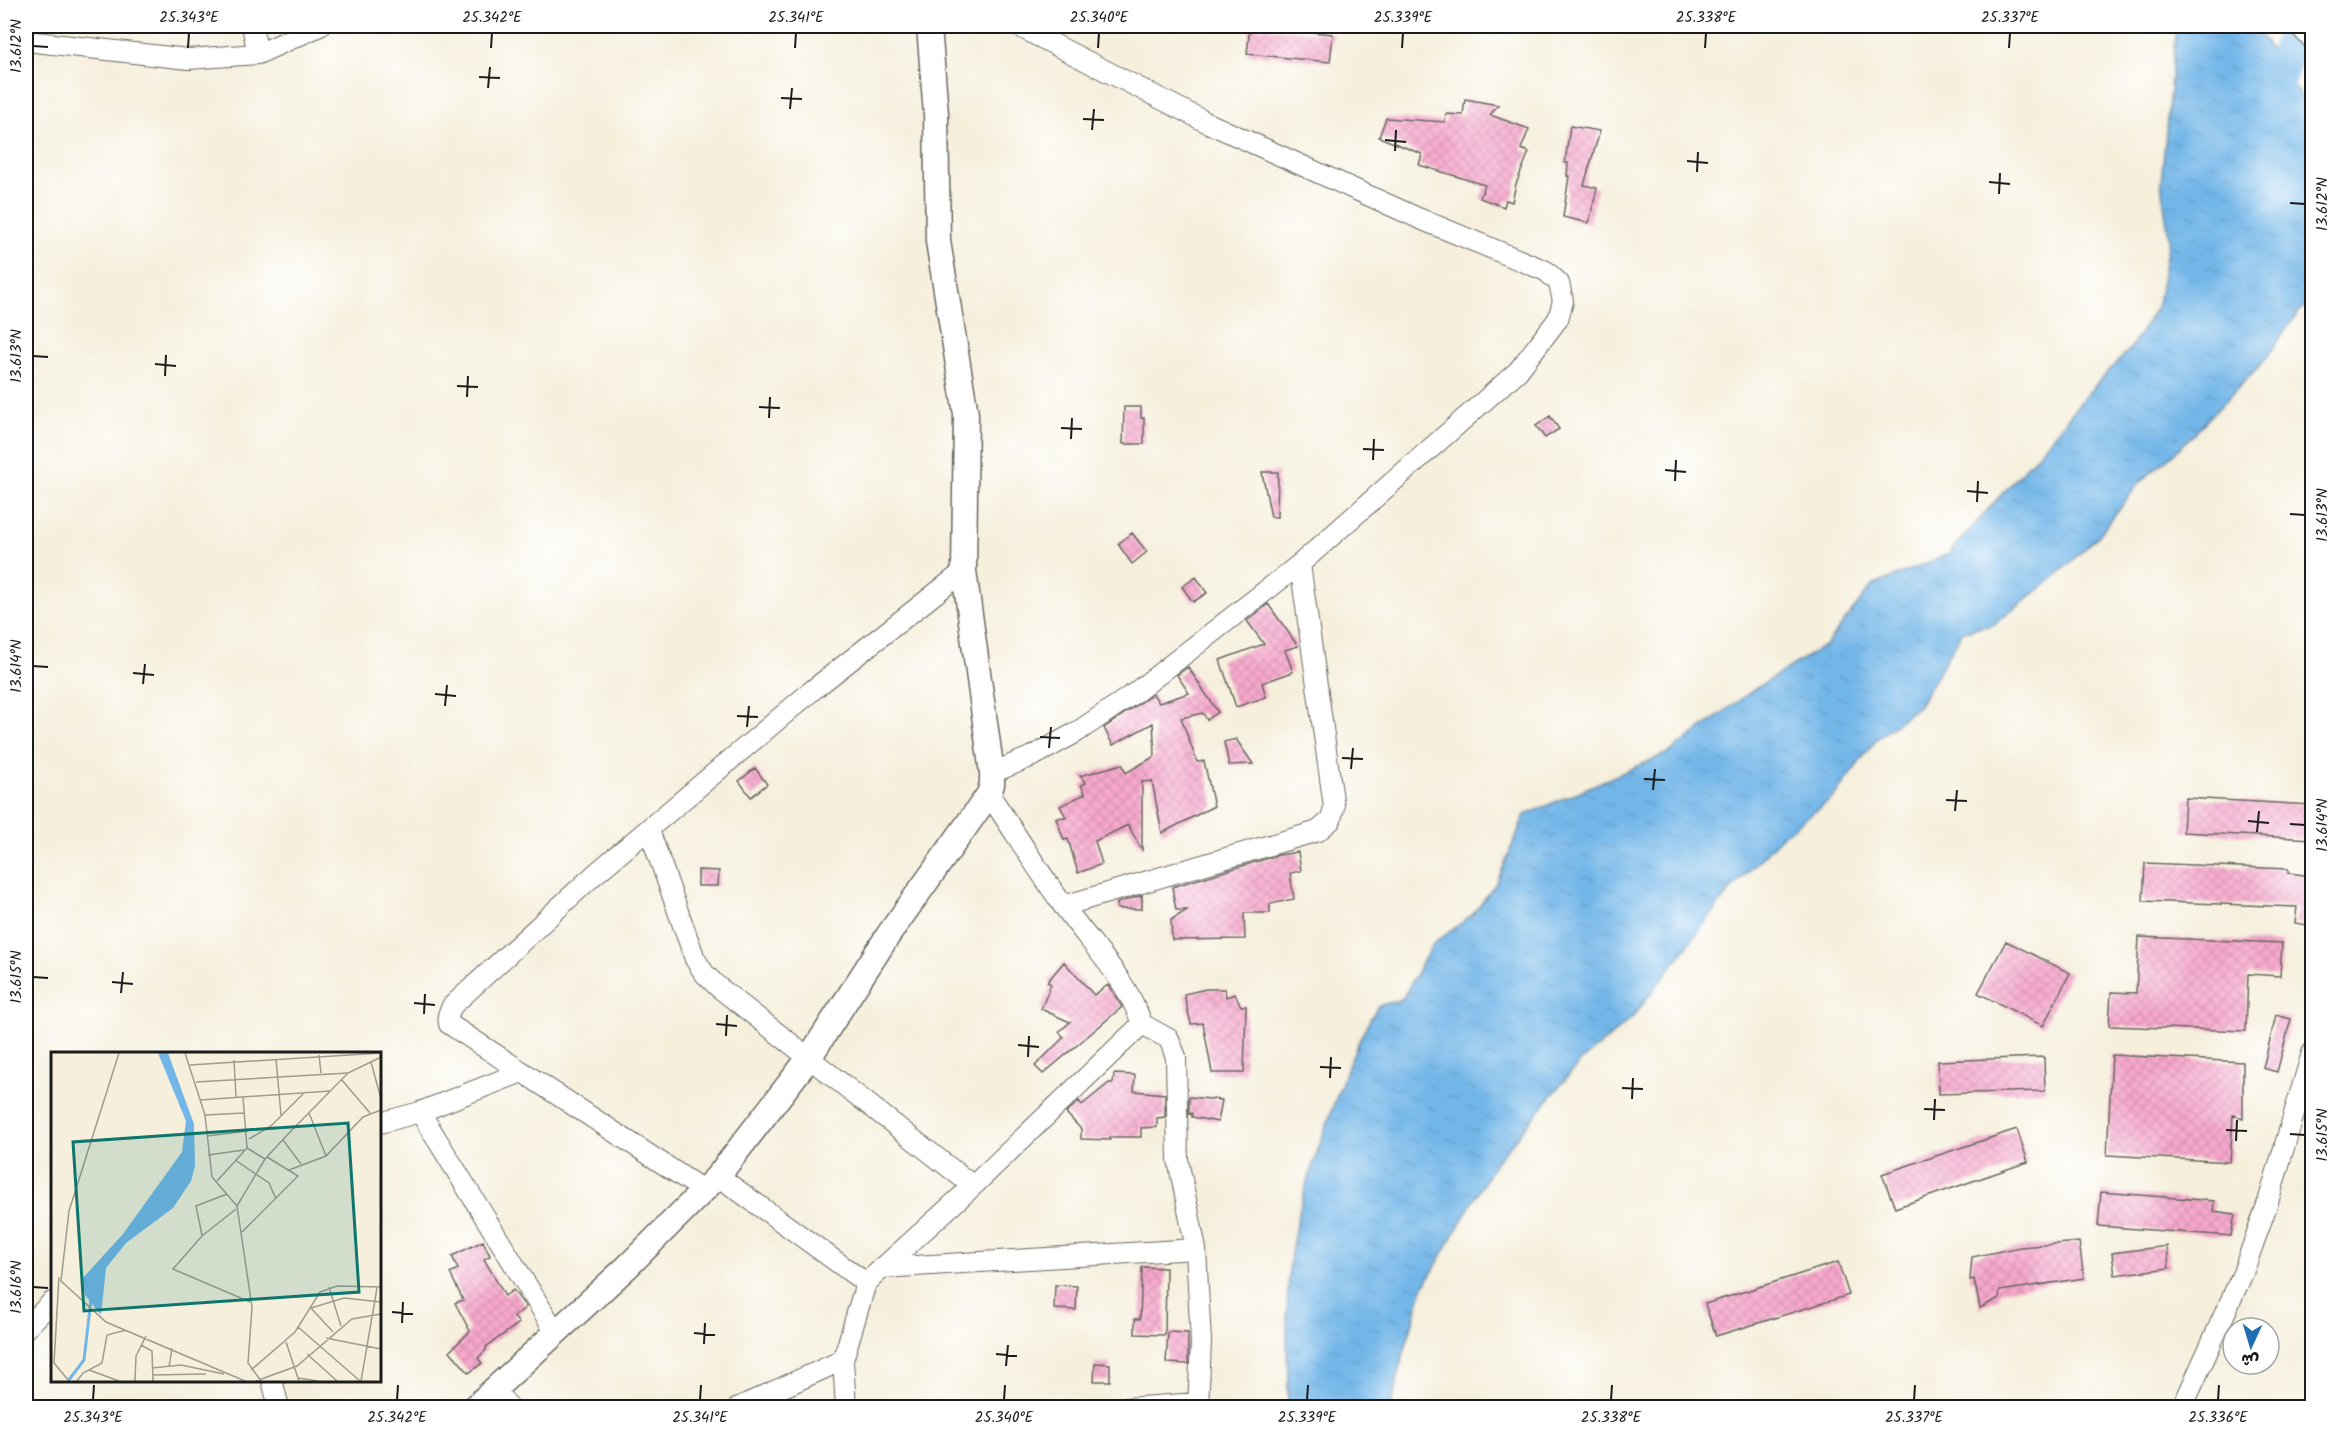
<svg xmlns="http://www.w3.org/2000/svg" width="2338" height="1433" font-family="Kalam,'Playpen Sans Arabic',sans-serif">
<defs>
<pattern id="water-ripples" width="26" height="14" patternUnits="userSpaceOnUse" patternTransform="scale(1.5)"><rect width="26" height="14" fill="#72b6e8"/><path d="M2 4q2-2 4 0t4 0M15 11q2-2 4 0t4 0" fill="none" stroke="#629cc6"/></pattern>
<pattern id="building-cross-hatch" width="8" height="8" patternUnits="userSpaceOnUse" patternTransform="scale(1.5)"><rect width="8" height="8" fill="#f7a8cd"/><path d="M0 0l8 8M0 8l8-8" fill="none" stroke="#d390af"/></pattern>
</defs>
<rect width="100%" height="100%" fill="#fff"/>
<filter id="ink" filterUnits="userSpaceOnUse"><feTurbulence type="fractalNoise" baseFrequency=".0167" numOctaves="2"/><feDisplacementMap in="SourceGraphic" scale="12" xChannelSelector="R" yChannelSelector="G"/><feConvolveMatrix kernelMatrix="1 2 1 2 8 2 1 2 1" color-interpolation-filters="sRGB"/></filter>
<filter id="wash" filterUnits="userSpaceOnUse"><feTurbulence type="fractalNoise" baseFrequency=".008" numOctaves="4" result="noise"/><feDisplacementMap in="SourceGraphic" scale="24" xChannelSelector="R" yChannelSelector="G"/><feGaussianBlur stdDeviation="1.35" result="paint"/><feColorMatrix in="noise" values="0 0 0 0 0 0 0 0 0 0 0 0 0 0 0 0 0 1.4 0 .05"/><feComposite in="paint" operator="in"/></filter>
<g filter="url(#wash)">
<rect width="100%" height="100%" fill="#f5efdc"/>
<path fill="url(#water-ripples)" stroke="#476982" stroke-width="1.5" d="M 2176,26 L 2255,26 L 2312,115 L 2312,298 L 2294,318 L 2265,360 L 2179,449 L 2139,483 L 2099,535 L 2054,578 L 1993,625 L 1963,631 L 1919,705 L 1876,740 L 1832,799 L 1783,835 L 1727,894 L 1632,1018 L 1580,1062 L 1495,1163 L 1422,1290 L 1399,1370 L 1391,1407 L 1288,1407 C 1288,1356 1284,1298 1292,1247 C 1298,1205 1313,1164 1327,1124 C 1341,1083 1355,1043 1378,1006 L 1402,999 L 1432,945 L 1473,914 L 1497,882 L 1525,815 L 1670,752 L 1753,690 L 1826,645 L 1872,586 L 1948,554 L 2046,445 L 2086,395 L 2130,349 L 2158,304 L 2169,238 L 2161,183 Z"/>
<g fill="none" stroke-linecap="round" stroke-linejoin="round">
<path stroke="#72b6e8" stroke-width="33" d="M 2268,113 L 2296,26"/>
</g>
<g id="blocks">
<path fill="url(#building-cross-hatch)" d="M 1250,26 L 1333,34 L 1330,62 L 1247,54 Z
M 1465,99 L 1498,105 L 1490,115 L 1529,129 L 1521,149 L 1529,152 L 1516,184 L 1512,202 L 1506,200 L 1504,207 L 1480,198 L 1485,185 L 1419,165 L 1422,154 L 1379,137 L 1386,118 L 1445,122 L 1446,114 L 1463,115 Z
M 1570,126 L 1600,131 L 1584,185 L 1597,188 L 1589,223 L 1563,217 L 1569,176 L 1567,176 L 1568,163 L 1565,163 Z
M 1124,407 L 1141,407 L 1141,418 L 1144,418 L 1144,444 L 1123,444 Z
M 1550,416 L 1559,429 L 1545,438 L 1536,426 Z
M 1262,472 L 1278,472 L 1277,517 L 1271,517 Z
M 1132,533 L 1147,552 L 1132,564 L 1118,544 Z
M 1196,577 L 1207,593 L 1193,602 L 1182,587 Z
M 1268,604 L 1298,646 L 1285,650 L 1293,672 L 1262,683 L 1266,697 L 1236,707 L 1220,660 L 1264,644 L 1247,621 Z
M 1188,667 L 1218,712 L 1207,720 L 1203,713 L 1181,718 L 1197,762 L 1204,761 L 1214,806 L 1162,833 L 1152,781 L 1142,782 L 1142,850 L 1128,825 L 1095,841 L 1102,864 L 1078,873 L 1068,839 L 1064,840 L 1056,818 L 1066,817 L 1060,806 L 1085,794 L 1081,785 L 1086,783 L 1080,776 L 1122,764 L 1126,773 L 1155,756 L 1153,723 L 1113,745 L 1104,728 L 1153,694 L 1159,703 L 1189,693 L 1177,675 Z
M 1236,739 L 1253,764 L 1229,765 L 1224,742 Z
M 755,768 L 767,784 L 751,797 L 739,781 Z
M 2185,798 L 2313,805 L 2313,839 L 2183,832 Z
M 1298,852 L 1301,871 L 1290,873 L 1294,899 L 1270,904 L 1270,913 L 1244,913 L 1245,939 L 1172,940 L 1171,920 L 1187,910 L 1176,910 L 1172,887 L 1279,855 Z
M 2145,863 L 2288,869 L 2288,873 L 2313,876 L 2313,926 L 2295,923 L 2297,907 L 2143,901 Z
M 698,870 L 719,871 L 718,886 L 698,886 Z
M 1142,895 L 1142,909 L 1117,909 L 1117,903 Z
M 2139,937 L 2282,943 L 2280,976 L 2248,974 L 2246,1031 L 2109,1026 L 2111,992 L 2136,993 Z
M 2006,941 L 2070,973 L 2043,1026 L 1978,993 Z
M 1064,962 L 1094,995 L 1108,985 L 1122,1007 L 1043,1074 L 1035,1066 L 1064,1037 L 1059,1032 L 1070,1022 L 1041,1009 L 1051,984 L 1047,982 Z
M 1206,989 L 1225,989 L 1226,997 L 1235,994 L 1241,1006 L 1246,1006 L 1244,1073 L 1212,1073 L 1203,1023 L 1191,1024 L 1184,994 Z
M 2276,1015 L 2291,1019 L 2277,1072 L 2263,1068 Z
M 2112,1055 L 2243,1062 L 2243,1118 L 2233,1115 L 2230,1162 L 2107,1155 Z
M 2044,1057 L 2045,1091 L 1939,1094 L 1938,1061 Z
M 1114,1074 L 1135,1075 L 1134,1091 L 1165,1094 L 1165,1117 L 1157,1118 L 1157,1127 L 1141,1128 L 1141,1137 L 1110,1137 L 1110,1140 L 1081,1139 L 1081,1129 L 1066,1113 L 1079,1101 L 1082,1105 L 1109,1083 L 1113,1083 Z
M 1189,1097 L 1222,1100 L 1218,1122 L 1192,1117 L 1192,1113 L 1189,1114 Z
M 2017,1129 L 2028,1162 L 1895,1208 L 1882,1174 Z
M 2101,1192 L 2214,1201 L 2213,1211 L 2235,1214 L 2231,1236 L 2098,1226 Z
M 483,1241 L 490,1256 L 484,1259 L 505,1296 L 513,1290 L 526,1307 L 514,1317 L 519,1323 L 486,1347 L 486,1350 L 478,1358 L 482,1363 L 469,1373 L 450,1351 L 470,1331 L 455,1303 L 463,1300 L 450,1273 L 458,1269 L 452,1256 Z
M 2079,1242 L 2084,1278 L 2000,1291 L 1999,1298 L 1980,1308 L 1974,1279 L 1970,1280 L 1972,1257 L 2020,1247 Z
M 2167,1246 L 2169,1268 L 2115,1275 L 2112,1253 Z
M 1838,1262 L 1849,1295 L 1716,1336 L 1705,1304 Z
M 1142,1267 L 1166,1268 L 1165,1335 L 1135,1334 L 1135,1319 L 1140,1319 Z
M 1055,1285 L 1077,1286 L 1076,1310 L 1054,1309 Z
M 1168,1332 L 1188,1333 L 1188,1364 L 1166,1363 Z
M 1095,1363 L 1110,1364 L 1110,1381 L 1094,1381 Z"/>
</g>
</g>
<g filter="url(#ink)">
<use href="#blocks" fill-opacity="0" stroke="#68665f" stroke-width="1.5"/>
<g fill="none" stroke-linecap="round" stroke-linejoin="round">
<g stroke="#68665f" stroke-width="22">
<path id="minor" d="M 252,26 L 258,54
M 2299,26 L 2312,39
M 26,41 L 188,59 L 258,54 L 320,26
M 992,773 L 1035,755 L 1077,732 L 1136,692 L 1300,564 L 1518,371 L 1558,319 L 1563,301 L 1559,283 L 1546,271 L 1418,218 L 1208,123 L 1018,26
M 989,794 C 1014,831 1037,869 1063,905 C 1091,945 1126,977 1142,1024 L 1169,1039 L 1176,1057 L 1178,1160 L 1196,1249 L 1201,1342 L 1198,1408
M 649,830 L 695,959 L 704,973 L 717,986 L 973,1186
M 1063,906 L 1318,831 L 1331,820 L 1334,807 L 1300,564
M 420,1112 L 555,1331
M 380,1123 L 420,1112 L 522,1072
M 718,1176 L 866,1283
M 703,1190 L 449,1024 L 448,1015 L 452,1006 L 594,875 L 814,689 L 964,571
M 882,1268 L 1196,1249
M 26,1328 L 52,1302
M 272,1380 L 279,1408
M 494,1390 L 510,1408
M 737,1408 L 843,1360
M 846,1408 L 843,1360 L 866,1283 L 973,1186 L 1142,1024
M 1125,1408 L 1198,1403
M 2182,1408 L 2243,1273 L 2268,1202 L 2312,1053"/>
</g>
<g stroke="#68665f" stroke-width="27">
<path id="tertiary" d="M 474,1408 L 627,1267 L 718,1176 L 809,1058 L 889,934 L 989,794 L 992,784 L 992,773 L 964,571 L 966,414 L 938,241 L 936,114 L 929,26"/>
</g>
<use href="#minor" stroke="#fff" stroke-width="20"/>
<use href="#tertiary" stroke="#fff" stroke-width="24"/>
</g>
</g>
<path fill="none" stroke="#1c1c1c" stroke-width="2" d="M 33,46 L 48,47M 188,48 L 189,33M 491,48 L 492,33M 795,48 L 796,33M 1098,48 L 1099,33M 1402,48 L 1403,33M 1705,48 L 1706,33M 2009,48 L 2010,33M 479,77 L 500,78M 488,88 L 490,67M 781,98 L 802,99M 790,109 L 792,88M 1083,119 L 1104,120M 1092,130 L 1094,109M 1385,140 L 1406,142M 1395,151 L 1396,130M 1687,161 L 1708,163M 1697,172 L 1698,152M 1989,182 L 2010,184M 1999,194 L 2000,173M 2290,203 L 2305,204M 33,356 L 48,357M 155,364 L 176,366M 165,376 L 166,355M 457,386 L 478,387M 467,397 L 468,376M 759,407 L 780,408M 769,418 L 770,397M 1061,428 L 1082,429M 1071,439 L 1072,418M 1363,449 L 1384,450M 1373,460 L 1374,439M 1665,470 L 1686,472M 1675,481 L 1676,460M 1967,491 L 1988,493M 1977,502 L 1978,481M 2290,514 L 2305,515M 33,666 L 48,667M 133,673 L 154,675M 143,684 L 145,664M 435,694 L 456,696M 445,706 L 447,685M 737,716 L 758,717M 747,727 L 749,706M 1040,737 L 1060,738M 1049,748 L 1051,727M 1342,758 L 1363,759M 1351,769 L 1353,748M 1644,779 L 1665,780M 1653,790 L 1655,769M 1946,800 L 1967,801M 1955,811 L 1957,790M 2248,821 L 2269,823M 2290,824 L 2305,825M 2257,832 L 2259,811M 33,977 L 48,978M 112,982 L 133,984M 121,993 L 123,972M 414,1003 L 435,1005M 424,1014 L 425,994M 716,1024 L 737,1026M 726,1036 L 727,1015M 1018,1045 L 1039,1047M 1028,1057 L 1029,1036M 1320,1067 L 1341,1068M 1330,1078 L 1331,1057M 1622,1088 L 1643,1089M 1632,1099 L 1633,1078M 1924,1109 L 1945,1110M 1934,1120 L 1935,1099M 2226,1130 L 2247,1131M 2290,1134 L 2305,1135M 2236,1141 L 2237,1120M 33,1287 L 48,1288M 392,1312 L 413,1314M 402,1323 L 403,1302M 694,1333 L 715,1335M 704,1344 L 705,1323M 996,1354 L 1017,1356M 1006,1366 L 1008,1345M 93,1400 L 94,1385M 397,1400 L 398,1385M 700,1400 L 701,1385M 1004,1400 L 1005,1385M 1307,1400 L 1308,1385M 1611,1400 L 1612,1385M 1914,1400 L 1915,1385M 2218,1400 L 2219,1385"/>
<g transform="translate(51 1052)">
<rect width="330" height="330" fill="#f5efdc"/>
<path d="M 107,1 L 117,1 L 143,72 L 144,114 L 140,129 L 122,156 L 75,191 L 55,216 L 50,263 L 34,243 L 31,227 L 72,182 L 131,100 L 135,69 Z" fill="#72b6e8"/>
<path fill="none" stroke="#72b6e8" stroke-width="3" d="M 17,329 L 33,308 L 40,247"/>
<path fill="none" stroke="#9e9b8f" stroke-width="1.5" d="M 68,1 L 18,159 L 10,229 L 55,270 L 194,329M 134,1 L 154,63 L 161,125 L 186,154M 268,3 L 270,21M 225,7 L 230,63M 183,8 L 185,45M 320,10 L 330,47M 139,13 L 330,1M 290,27 L 319,61M 145,30 L 297,21M 149,48 L 279,39M 258,61 L 275,104M 154,63 L 193,61M 156,84 L 197,79M 198,87 L 220,74 L 254,40M 232,88 L 250,112M 196,96 L 214,107M 157,103 L 193,98M 184,108 L 218,131 L 225,147M 238,118 L 275,104 L 312,65 L 330,58M 166,129 L 196,96 L 192,45M 185,157 L 151,184 L 122,217 L 199,250M 191,180 L 247,124 L 216,105M 151,183 L 145,154 L 176,142M 8,225 L 3,311 L 18,329M 278,235 L 290,274M 260,256 L 293,246 L 330,250M 260,256 L 282,280M 247,275 L 309,329M 275,286 L 330,297M 235,290 L 248,329M 90,293 L 101,299 L 102,329M 256,302 L 286,329M 118,315 L 121,296M 101,316 L 130,313 L 173,322M 38,318 L 68,329M 200,318 L 244,280 L 269,240 L 286,234 L 330,235M 102,323 L 155,322M 247,326 L 267,329M 26,329 L 32,321 L 51,311 L 56,283 L 75,278M 84,329 L 85,304 L 95,284M 205,329 L 246,314 L 301,267 L 330,262M 210,329 L 197,311 L 201,255 L 186,154 L 214,107 L 239,80 L 297,21 L 330,5M 310,329 L 326,236"/>
<path fill="#0f766e" fill-opacity="0.15" stroke="#0f766e" stroke-width="3" d="M 297,71 L 308,240 L 33,259 L 22,90 Z"/>
<rect width="330" height="330" fill="none" stroke="#1c1c1c" stroke-width="3"/>
</g>
<rect width="2338" height="1433" fill="none" stroke="#fff" stroke-width="66"/>
<g transform="translate(2251 1346) rotate(184)"><circle r="28" fill="#ffffff" stroke="#a4a4a4" stroke-width="1.5"/>
<path d="M0-4.5L10 22L0 15L-10 22Z" fill="#1f6fb2"/>
<text y="-9" font-size="16" font-weight="bold" text-anchor="middle" fill="#1c1c1c">ش</text>
</g>
<rect x="33" y="33" width="2272" height="1367" fill="none" stroke="#1c1c1c" stroke-width="2"/>
<g font-size="15" text-anchor="middle" fill="#1c1c1c">
<text x="189" y="22">25.343°E</text>
<text x="492" y="22">25.342°E</text>
<text x="796" y="22">25.341°E</text>
<text x="1099" y="22">25.340°E</text>
<text x="1403" y="22">25.339°E</text>
<text x="1706" y="22">25.338°E</text>
<text x="2010" y="22">25.337°E</text>
<text transform="translate(16 46) rotate(-90)" y="5">13.612°N</text>
<text transform="translate(2322 204) rotate(-90)" y="5">13.612°N</text>
<text transform="translate(16 356) rotate(-90)" y="5">13.613°N</text>
<text transform="translate(2322 515) rotate(-90)" y="5">13.613°N</text>
<text transform="translate(16 666) rotate(-90)" y="5">13.614°N</text>
<text transform="translate(2322 825) rotate(-90)" y="5">13.614°N</text>
<text transform="translate(16 977) rotate(-90)" y="5">13.615°N</text>
<text transform="translate(2322 1135) rotate(-90)" y="5">13.615°N</text>
<text transform="translate(16 1287) rotate(-90)" y="5">13.616°N</text>
<text x="93" y="1422">25.343°E</text>
<text x="397" y="1422">25.342°E</text>
<text x="700" y="1422">25.341°E</text>
<text x="1004" y="1422">25.340°E</text>
<text x="1307" y="1422">25.339°E</text>
<text x="1611" y="1422">25.338°E</text>
<text x="1914" y="1422">25.337°E</text>
<text x="2218" y="1422">25.336°E</text>
</g>
</svg>
